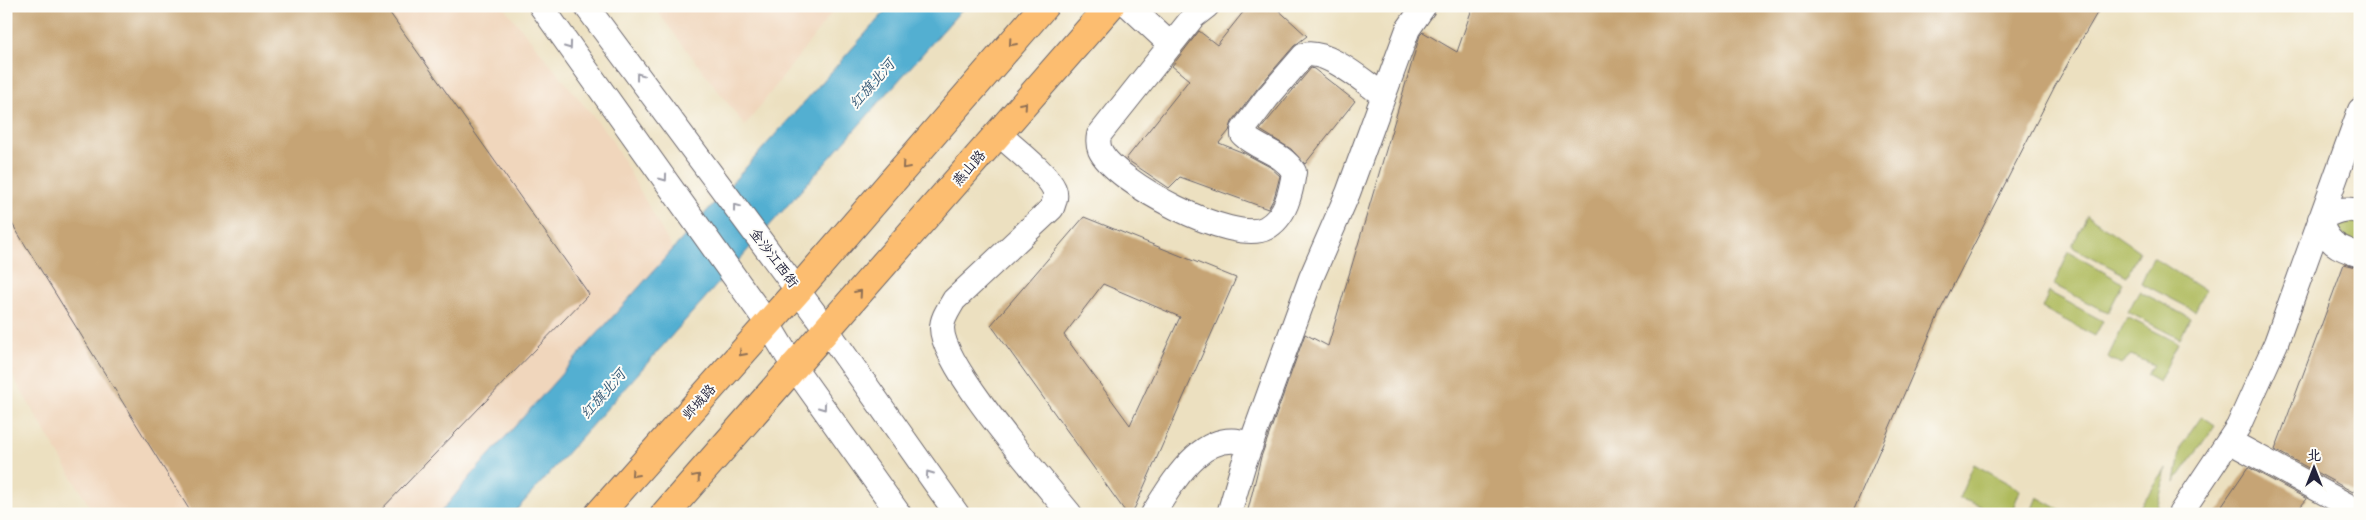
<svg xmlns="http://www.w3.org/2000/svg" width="2366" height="520" font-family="Sriracha,'LXGW WenKai TC',sans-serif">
<rect width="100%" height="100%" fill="#fdfcf7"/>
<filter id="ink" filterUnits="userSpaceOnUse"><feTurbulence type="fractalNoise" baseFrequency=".02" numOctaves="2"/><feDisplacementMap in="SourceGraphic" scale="10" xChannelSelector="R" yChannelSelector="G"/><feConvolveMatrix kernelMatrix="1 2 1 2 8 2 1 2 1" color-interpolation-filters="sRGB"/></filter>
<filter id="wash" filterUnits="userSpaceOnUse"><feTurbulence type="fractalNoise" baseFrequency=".0096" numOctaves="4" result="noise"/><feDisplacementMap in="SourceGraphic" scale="20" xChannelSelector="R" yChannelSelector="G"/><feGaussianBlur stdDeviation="1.12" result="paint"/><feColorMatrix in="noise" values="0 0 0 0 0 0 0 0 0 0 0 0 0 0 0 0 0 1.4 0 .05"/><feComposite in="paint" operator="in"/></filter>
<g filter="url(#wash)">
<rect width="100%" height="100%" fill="#ece0c0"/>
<path fill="#f0d6bc" d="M 6,6 L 503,6 L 610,137 L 682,266 L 457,514 L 94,514 L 6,365 Z
M 653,6 L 837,6 L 745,126 Z"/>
<path fill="#aeba5c" stroke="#686e4c" d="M 2087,215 L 2139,251 L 2127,276 L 2072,247 Z
M 2350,219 L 2360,222 L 2360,246 L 2344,238 L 2337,223 Z
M 2069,252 L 2123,283 L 2108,313 L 2054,285 Z
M 2153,257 L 2205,291 L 2195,311 L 2141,283 Z
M 2139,291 L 2190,318 L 2180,339 L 2128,312 Z
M 2049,292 L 2103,321 L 2095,336 L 2042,308 Z
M 2127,317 L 2178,343 L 2159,382 L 2146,375 L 2154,365 L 2131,355 L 2121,364 L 2108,357 Z
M 2202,416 L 2215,425 L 2175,482 L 2181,446 Z
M 1974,464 L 2020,490 L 2011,514 L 2001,514 L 1959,498 Z
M 2166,469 L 2157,510 L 2155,514 L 2135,514 Z
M 2037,497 L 2068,514 L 2030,514 Z"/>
<path fill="#53afd1" stroke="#3a6886" d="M 890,6 L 965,6 L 513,514 L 439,514 L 483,462 Z"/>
<g id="blocks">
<path fill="#c6a475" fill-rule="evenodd" d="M 6,6 L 385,6 L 589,294 L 377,514 L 192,514 L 6,214 Z
M 1248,6 L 1274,6 L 1307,36 L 1294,46 L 1257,89 L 1232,122 L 1229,131 L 1219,143 L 1244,153 L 1270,167 L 1280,176 L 1274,198 L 1268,209 L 1180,177 L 1169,188 L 1126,159 L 1189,80 L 1172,66 L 1199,31 L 1217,45 Z
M 1473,6 L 2101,6 L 2055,86 L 1941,309 L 1852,514 L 1247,514 L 1261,457 L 1305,334 L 1328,346 L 1420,35 L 1423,32 L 1457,52 Z
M 1311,68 L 1314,69 L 1355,101 L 1305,164 L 1291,149 L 1260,130 Z
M 1084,217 L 1236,278 L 1132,514 L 1127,514 L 991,325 ZM 1103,284 L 1180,317 L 1130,425 L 1064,335 Z
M 2344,264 L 2360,268 L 2360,484 L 2353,492 L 2275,450 Z
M 2248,467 L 2307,499 L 2294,514 L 2216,514 Z"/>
</g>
</g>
<g filter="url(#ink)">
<use href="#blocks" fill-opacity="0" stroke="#69646a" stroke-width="1"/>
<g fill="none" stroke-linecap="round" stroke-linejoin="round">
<g stroke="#69646a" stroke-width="26">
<path id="minor" d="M 541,6 L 768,324 L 794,367 L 899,514
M 586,6 L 827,330 L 957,514
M 1129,6 L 1171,45
M 1207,6 L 1193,17 L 1099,135 C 1098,140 1098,145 1100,150 C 1114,182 1234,246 1266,228 C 1286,217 1291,192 1294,172 C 1282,152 1259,150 1243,135 L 1243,130 L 1267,98 L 1304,55 C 1327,49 1364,82 1383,95
M 999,134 C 1013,147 1047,173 1054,189 C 1057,196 1054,202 1052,208 L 954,300 C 949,309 942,318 942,328 C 942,367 1042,479 1070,514
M 2360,212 C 2345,206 2333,212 2320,219 C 2327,244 2337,247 2360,255
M 2229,441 L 2358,511
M 1153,514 C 1173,482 1205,424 1251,445
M 1229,514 L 1243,466 L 1311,278 L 1348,193 L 1408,29 L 1424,6
M 2180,514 L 2238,427 L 2276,343 L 2360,110"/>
</g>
<g stroke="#69646a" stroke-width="30">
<path id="major" d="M 599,514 L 798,290 L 1044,6
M 665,514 L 1110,6"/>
</g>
<use href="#minor" stroke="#fff" stroke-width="24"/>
<use href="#major" stroke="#fcbd6f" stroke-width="28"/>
</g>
<defs><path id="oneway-chevron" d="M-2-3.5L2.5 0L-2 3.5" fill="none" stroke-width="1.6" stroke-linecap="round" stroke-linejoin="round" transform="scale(1.25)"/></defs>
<g stroke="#8f7055">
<use href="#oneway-chevron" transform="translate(1012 43) rotate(131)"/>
<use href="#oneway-chevron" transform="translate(1024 105) rotate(-49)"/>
<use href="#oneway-chevron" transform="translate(905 166) rotate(131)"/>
<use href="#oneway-chevron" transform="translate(859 293) rotate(-49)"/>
<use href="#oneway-chevron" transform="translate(742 353) rotate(132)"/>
<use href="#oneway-chevron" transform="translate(634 474) rotate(132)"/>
<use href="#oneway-chevron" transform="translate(697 477) rotate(-49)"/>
</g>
<g stroke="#9c9ca7">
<use href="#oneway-chevron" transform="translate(569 46) rotate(54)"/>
<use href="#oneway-chevron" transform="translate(639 76) rotate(-127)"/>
<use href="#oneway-chevron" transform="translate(664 178) rotate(54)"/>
<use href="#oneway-chevron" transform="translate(736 207) rotate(-127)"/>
<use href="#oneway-chevron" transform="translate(823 407) rotate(54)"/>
<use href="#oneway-chevron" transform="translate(929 474) rotate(-125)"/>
</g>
</g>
<g text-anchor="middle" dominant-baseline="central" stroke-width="4" stroke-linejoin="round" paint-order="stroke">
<g font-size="14" fill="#22223b" stroke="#fdfcf7">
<text transform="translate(969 168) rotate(-49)">燕山路</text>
<text transform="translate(774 258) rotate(53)">金沙江西街</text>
<text transform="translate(699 402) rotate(-48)">邺城路</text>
</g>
<g font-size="15" font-style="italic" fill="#365a77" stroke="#fdfcf7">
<text transform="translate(872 84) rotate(-49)">红旗北河</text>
<text transform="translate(603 394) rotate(-49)">红旗北河</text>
</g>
</g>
<rect width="2366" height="520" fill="none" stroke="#fdfcf7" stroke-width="25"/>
<g transform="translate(2314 468)" stroke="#fdfcf7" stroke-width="4" paint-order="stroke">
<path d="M0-4L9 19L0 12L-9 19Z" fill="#22223b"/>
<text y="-8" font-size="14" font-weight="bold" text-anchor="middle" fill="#22223b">北</text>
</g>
</svg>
